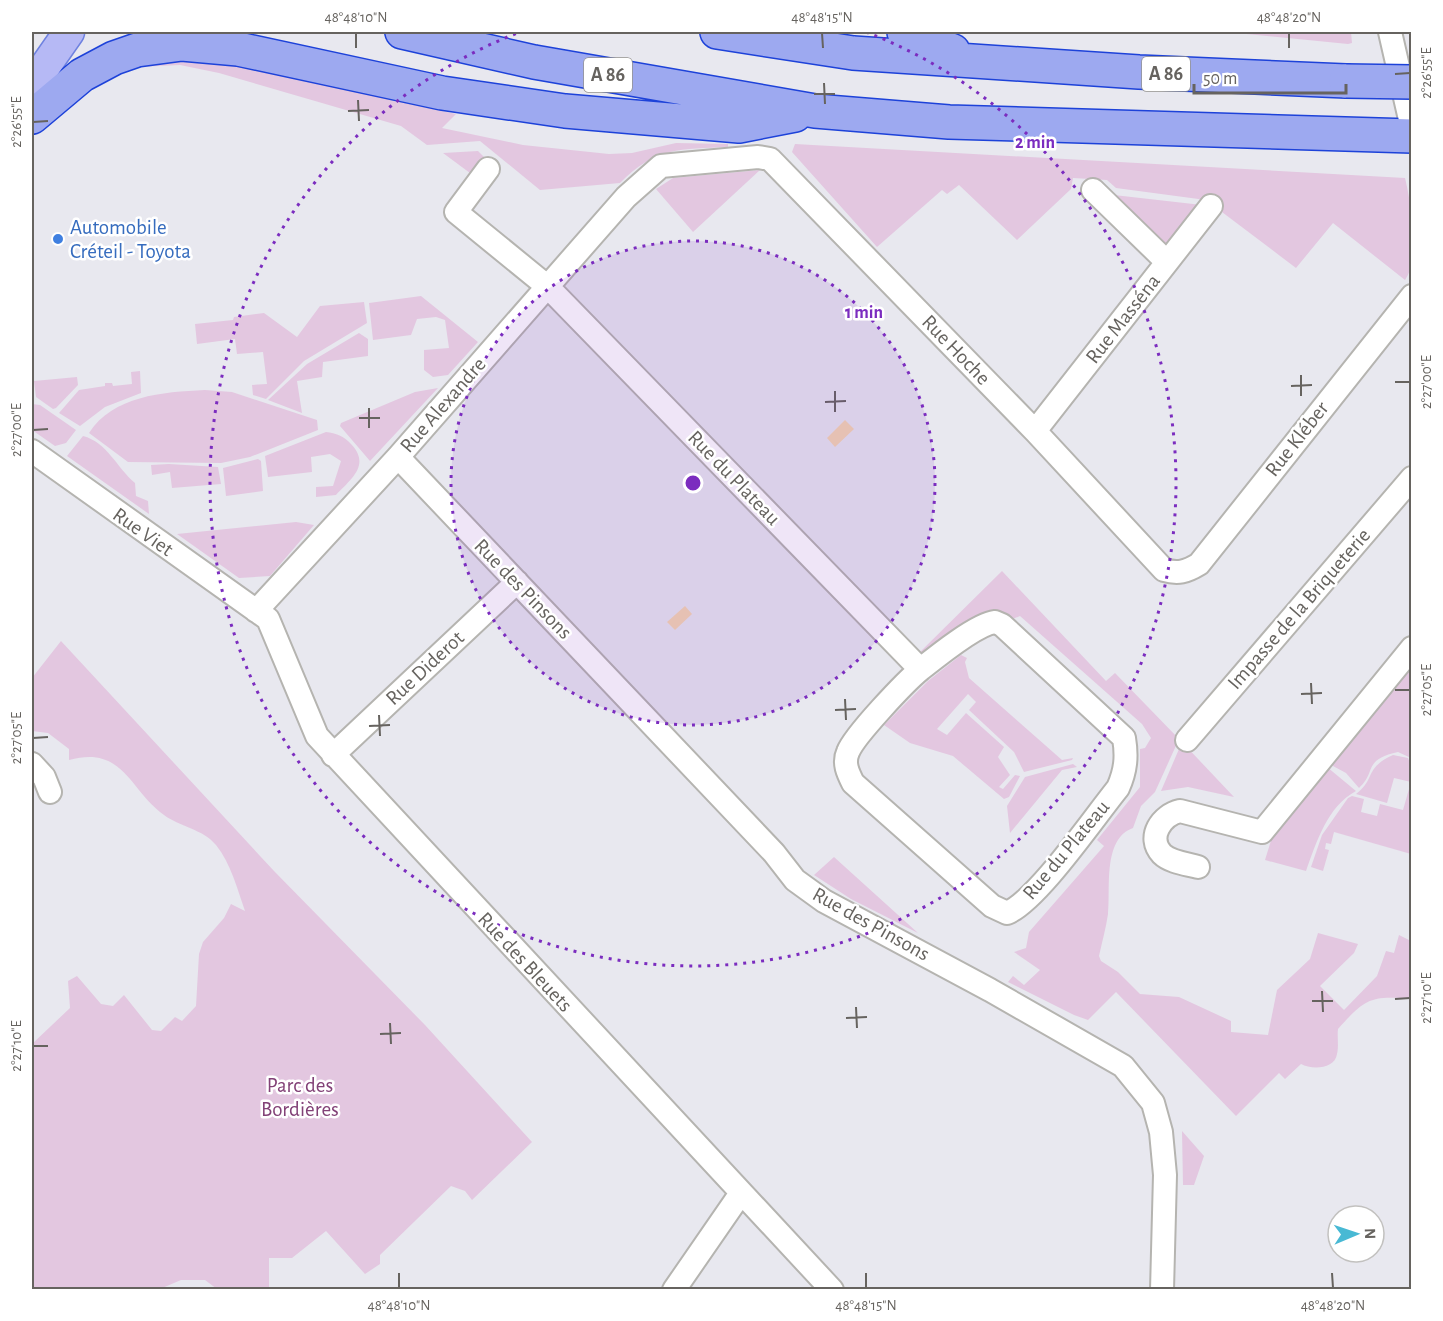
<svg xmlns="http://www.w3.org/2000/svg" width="1443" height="1321" font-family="'Alegreya Sans',sans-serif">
<rect width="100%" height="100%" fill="#e8e8ef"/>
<path fill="#e3c7e0" d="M 1226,32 L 1351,32 L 1352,43 L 1348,44 Z
M 179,57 L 275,70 L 343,89 L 456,114 L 442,128 L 523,145 L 609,154 L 632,153 L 676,143 L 728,144 L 728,147 C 681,149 655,147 620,183 L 540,190 L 480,141 L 427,145 L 401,126 L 219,73 L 180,65 L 138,67 L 137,60 Z
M 795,144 L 1405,178 C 1411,202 1420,260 1405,280 L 1333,223 L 1296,268 L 1206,200 L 1116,188 L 1107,180 L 1073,178 L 1071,189 L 1017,240 L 959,185 L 947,194 L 942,190 L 877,247 L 792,152 Z
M 478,151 L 487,160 L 474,176 L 443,153 Z
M 760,170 L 693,232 L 656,189 L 673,178 Z
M 1114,195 L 1202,205 L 1167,245 L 1162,246 Z
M 421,296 L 478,342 L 448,375 L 433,377 L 424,370 L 424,350 L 449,348 L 445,320 L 436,317 L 417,319 L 411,335 L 373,340 L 369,303 Z
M 364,302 L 367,323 L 304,361 L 266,399 L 253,395 L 252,385 L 267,384 L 263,352 L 237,354 L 235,339 L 197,344 L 195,324 L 233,320 L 234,317 L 264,313 L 297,337 L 320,306 Z
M 359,333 L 368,339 L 368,356 L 323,362 L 322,377 L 297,381 L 302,413 L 268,400 L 307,364 Z
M 140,371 L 141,393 L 105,407 L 80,426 L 59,413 L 79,390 L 105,386 L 105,383 L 112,383 L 113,386 L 132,384 L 131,372 Z
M 77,377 L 78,385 L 56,408 L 53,409 L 36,397 L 34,381 Z
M 438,388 L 370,461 L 340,426 L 341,423 L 415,392 Z
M 205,390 L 232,392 L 317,420 L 318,430 L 250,457 L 221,463 L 128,462 L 89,433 C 113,396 162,392 205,390 Z
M 32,404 L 40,405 L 76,430 L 66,443 L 55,446 L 32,430 Z
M 326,432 C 336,433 344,436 351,444 C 371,465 351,479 336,495 L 316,497 L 316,487 L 333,486 L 341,461 L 330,454 L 311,457 L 312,472 L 268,477 L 265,456 Z
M 83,436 C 107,442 117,468 135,483 L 136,496 L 148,501 L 149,514 L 67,456 Z
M 258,459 L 261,461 L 263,491 L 226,496 L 223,468 Z
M 169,464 L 218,467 L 221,484 L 172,488 L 170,472 L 152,475 L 151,465 Z
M 296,522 L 314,525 L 270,576 L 239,578 L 177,534 Z
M 1002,571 L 1106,681 L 1115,673 L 1179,739 L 1155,792 L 1141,806 L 1133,828 C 1102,839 1111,890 1108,914 C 1106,928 1102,942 1099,956 L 1101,961 L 1118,972 L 1140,994 L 1179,997 L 1231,1021 L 1231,1032 L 1268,1035 L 1277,990 L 1310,959 L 1318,933 L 1358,944 L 1354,953 L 1320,986 L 1344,1010 L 1377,976 L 1386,951 L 1394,953 L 1399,935 L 1411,941 L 1411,999 C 1370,995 1365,999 1338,1029 C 1337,1037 1339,1046 1337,1054 C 1335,1069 1312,1070 1301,1064 L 1285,1079 L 1279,1073 L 1236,1116 L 1116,992 L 1088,1020 L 1074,1015 L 1008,982 L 1013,976 L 1024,985 L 1040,970 L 1014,952 L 1026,948 L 1029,932 L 1104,846 L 1097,840 L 1140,787 L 1140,749 L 1145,748 L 1151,738 L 1142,724 L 1020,616 L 924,655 L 917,655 Z
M 61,641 L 274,871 L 425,1025 L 532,1142 L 472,1200 L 465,1191 L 451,1186 L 380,1255 L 380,1264 L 365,1274 L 326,1231 L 292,1258 L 269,1258 L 269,1289 L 217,1289 L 205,1280 L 181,1280 L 160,1289 L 32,1289 L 32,1044 L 70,1008 L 68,981 L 77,976 L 101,1004 L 113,1006 L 124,995 L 152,1030 L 161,1031 L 175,1017 L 182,1021 L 196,1006 L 199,954 L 203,942 L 224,918 L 231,904 L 245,911 C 237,888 231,864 216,845 C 203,829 180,827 164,815 C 129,790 124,745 69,760 L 69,749 L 48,733 L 32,731 L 32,678 Z
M 961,655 L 967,658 L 965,662 L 969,678 L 1062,760 L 1073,758 L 1072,760 L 1024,772 L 1014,752 L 969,710 L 976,702 L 968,694 L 937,729 L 947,735 L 966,713 L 1004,747 L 998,757 L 1010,775 L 999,787 L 1003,789 L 1015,775 L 1020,776 L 1009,797 L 1004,799 L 953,756 L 910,743 L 884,725 L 928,681 Z
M 1411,661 L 1411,758 L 1398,752 C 1362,760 1377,772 1359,788 L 1346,773 L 1333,766 L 1333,758 Z
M 1182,742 L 1234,797 L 1188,787 L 1161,791 Z
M 1393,755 L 1408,758 L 1411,766 L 1411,854 L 1334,832 L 1331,844 L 1326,843 L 1325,849 L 1329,850 L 1323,871 L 1311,867 L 1322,835 L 1348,798 L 1352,796 L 1364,799 L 1361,812 L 1377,816 L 1380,804 L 1403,810 L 1411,782 L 1394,778 L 1387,803 L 1356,794 C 1376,779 1364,768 1393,755 Z
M 1073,764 L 1077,767 L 1062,770 L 1010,833 L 1007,806 L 1025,777 Z
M 1327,767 L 1356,791 C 1327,807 1317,841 1306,871 L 1265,860 L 1273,834 Z
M 834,857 L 918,933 L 851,899 L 814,875 Z
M 1182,1131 L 1204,1156 L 1194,1185 L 1183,1185 Z"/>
<path fill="#f5d7b2" d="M 845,420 L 854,429 L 835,447 L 827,438 Z
M 685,606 L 692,614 L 675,630 L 667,622 Z"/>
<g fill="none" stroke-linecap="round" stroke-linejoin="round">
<g stroke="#b5b4b0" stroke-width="26">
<path id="minor" d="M 1390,32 L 1412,128
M 488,169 L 456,212 L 548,287 L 920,669
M 1093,190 L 1167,262
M 1035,431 L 1211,206
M 32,451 L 268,619 L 317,736 L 832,1290
M 398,457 L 774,853 L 795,880 L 824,901 L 990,990 L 1123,1066 L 1153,1103 L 1161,1132 L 1165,1175 L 1162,1290
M 256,611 L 398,457 L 626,197 L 661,166 L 758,157 L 770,159 L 1035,431 L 1164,570 C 1178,574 1186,572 1199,564 L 1412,296
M 995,622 L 1002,625 L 1124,738 C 1127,756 1126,770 1118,788 C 1095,816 1037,901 1007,913 L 992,906 L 853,783 C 848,773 843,763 848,752 C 854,736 906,681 921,669 C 936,657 977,624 995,622 Z
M 1187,740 L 1412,478
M 333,755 L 517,582
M 32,764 L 44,777 L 50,792
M 1198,867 C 1187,864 1170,862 1162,854 C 1146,837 1162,815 1180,811 L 1262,832 L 1412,648
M 674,1290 L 741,1193"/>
</g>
<g stroke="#6f82e0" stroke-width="33">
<path id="major" d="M 32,85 L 69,32"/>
</g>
<g stroke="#1d42d9" stroke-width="36">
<path id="highway" d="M 402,32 L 534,62 L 815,111 L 949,122 L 1412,136
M 717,32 L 853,53 L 1139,72 L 1346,81
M 904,32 L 953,51
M 32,117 L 82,75 L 114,58 L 137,50 L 182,44 L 238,49 L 442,93 L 565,111 L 739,126 L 795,115"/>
</g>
<use href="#minor" stroke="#fff" stroke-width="22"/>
<use href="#major" stroke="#b6b9f5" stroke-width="30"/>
<use href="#highway" stroke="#9da9f0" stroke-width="33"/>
<g stroke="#1d42d9" stroke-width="36" stroke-linecap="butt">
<path id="highway-bridge" d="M 1346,81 L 1412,82"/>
</g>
<use href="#highway-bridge" stroke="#9da9f0" stroke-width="33"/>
</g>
<path fill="none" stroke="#66635f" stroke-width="2" d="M 356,33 L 356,48M 822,33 L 823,48M 1289,33 L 1289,48M 1395,74 L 1410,73M 824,83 L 825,104M 814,94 L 835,94M 358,100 L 359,121M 348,111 L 369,110M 33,122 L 48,121M 1301,375 L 1301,396M 1395,382 L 1410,382M 1291,386 L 1312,385M 835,391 L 835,412M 825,402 L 846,401M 369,408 L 369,428M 359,418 L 380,418M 33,430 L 48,429M 1311,683 L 1312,704M 1395,690 L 1410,690M 1301,694 L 1322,693M 845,699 L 846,720M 835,710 L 856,709M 379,715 L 380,736M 369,726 L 390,725M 33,738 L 48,737M 1322,991 L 1323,1012M 1395,999 L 1410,998M 1312,1001 L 1333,1001M 856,1007 L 857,1028M 846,1018 L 867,1017M 390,1023 L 391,1044M 380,1034 L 401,1033M 33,1046 L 48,1046M 399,1273 L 399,1288M 866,1273 L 866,1288M 1332,1273 L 1333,1288"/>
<circle cx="693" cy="483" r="242" fill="#7b2cbf" fill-opacity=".12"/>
<g fill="none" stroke="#7b2cbf" stroke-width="3" stroke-dasharray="3 6">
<circle cx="693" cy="483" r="242"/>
<path d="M866 32A483 483 0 1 1 520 32"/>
</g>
<circle fill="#3f7fe0" stroke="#fff" stroke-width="2" cx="58" cy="239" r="6"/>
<g text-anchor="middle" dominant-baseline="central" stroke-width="5" stroke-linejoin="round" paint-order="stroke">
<g fill="#fff" stroke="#94928f" stroke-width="1.5">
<rect x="1142" y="57" width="48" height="34" rx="4.5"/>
<rect x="584" y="58" width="48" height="34" rx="4.5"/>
</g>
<g font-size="20" font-weight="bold" fill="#66635f">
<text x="1166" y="74">A 86</text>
<text x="608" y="75">A 86</text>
</g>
<g font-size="21" fill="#366cbe" stroke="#fff" text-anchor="start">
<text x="70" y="227">Automobile<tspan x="70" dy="24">Créteil - Toyota</tspan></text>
</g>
<g font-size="21" fill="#66635f" stroke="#fff">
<text transform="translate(1123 319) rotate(-52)">Rue Masséna</text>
<text transform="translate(956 350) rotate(46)">Rue Hoche</text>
<text transform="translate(443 405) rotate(-49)">Rue Alexandre</text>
<text transform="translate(1297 439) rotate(-52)">Rue Kléber</text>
<text transform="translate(734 478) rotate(46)">Rue du Plateau</text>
<text transform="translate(143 532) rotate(35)">Rue Viet</text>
<text transform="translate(523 589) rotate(46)">Rue des Pinsons</text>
<text transform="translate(1299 609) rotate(-49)">Impasse de la Briqueterie</text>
<text transform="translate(425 668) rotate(-43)">Rue Diderot</text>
<text transform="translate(1066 850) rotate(-50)">Rue du Plateau</text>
<text transform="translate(871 924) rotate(29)">Rue des Pinsons</text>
<text transform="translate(525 962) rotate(47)">Rue des Bleuets</text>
</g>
<g font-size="21" fill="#824177" stroke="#fff">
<text x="300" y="1085">Parc des<tspan x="300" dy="24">Bordières</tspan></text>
</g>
</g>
<circle cx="693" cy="483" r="9" fill="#7b2cbf" stroke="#fff" stroke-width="3"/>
<g font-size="18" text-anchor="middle" font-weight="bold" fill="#7b2cbf" stroke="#fff" stroke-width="5" stroke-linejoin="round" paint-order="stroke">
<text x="1035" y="148">2 min</text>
<text x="864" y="318">1 min</text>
</g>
<rect width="1443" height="1321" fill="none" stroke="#ffffff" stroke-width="66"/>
<g transform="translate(1356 1234) rotate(88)"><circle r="28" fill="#ffffff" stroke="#c2c1bf" stroke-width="1.5"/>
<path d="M0-4.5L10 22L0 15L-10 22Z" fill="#48b9d4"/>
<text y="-9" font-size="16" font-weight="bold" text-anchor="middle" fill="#66635f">N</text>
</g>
<path d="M1194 84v9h152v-9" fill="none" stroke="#66635f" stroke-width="3"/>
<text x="1203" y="84" font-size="18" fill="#66635f" stroke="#ffffff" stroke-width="4.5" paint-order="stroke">50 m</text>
<rect x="33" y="33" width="1377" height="1255" fill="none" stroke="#66635f" stroke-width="2"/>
<g font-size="15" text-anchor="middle" fill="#66635f">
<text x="356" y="22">48°48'10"N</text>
<text x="822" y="22">48°48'15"N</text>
<text x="1289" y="22">48°48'20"N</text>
<text transform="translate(1426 73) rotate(-90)" y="5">2°26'55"E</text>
<text transform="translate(16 122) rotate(-90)" y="5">2°26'55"E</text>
<text transform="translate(1426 382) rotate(-90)" y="5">2°27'00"E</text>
<text transform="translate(16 430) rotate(-90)" y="5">2°27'00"E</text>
<text transform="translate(1426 690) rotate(-90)" y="5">2°27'05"E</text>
<text transform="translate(16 738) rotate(-90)" y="5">2°27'05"E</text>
<text transform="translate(1426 998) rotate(-90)" y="5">2°27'10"E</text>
<text transform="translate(16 1046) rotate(-90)" y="5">2°27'10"E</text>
<text x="399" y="1310">48°48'10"N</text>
<text x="866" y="1310">48°48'15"N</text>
<text x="1333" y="1310">48°48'20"N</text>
</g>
</svg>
